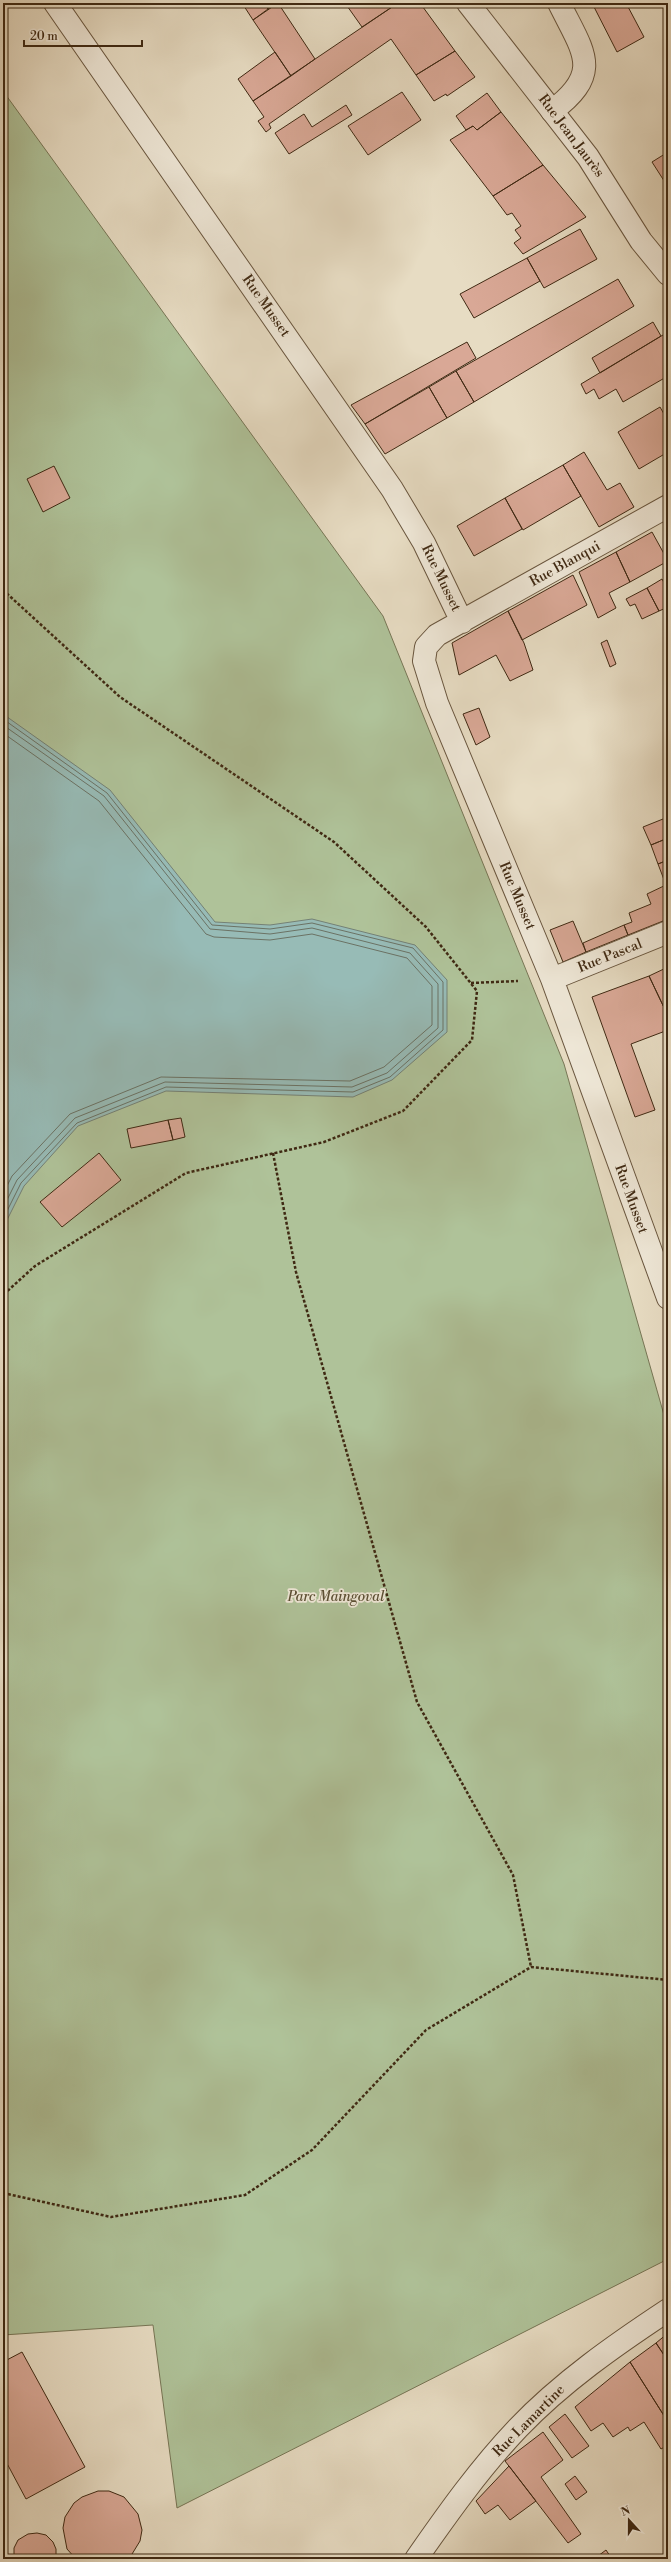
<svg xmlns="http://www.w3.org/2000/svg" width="671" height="2562" font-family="'Libre Bodoni',serif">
<rect width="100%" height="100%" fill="#e7dcc3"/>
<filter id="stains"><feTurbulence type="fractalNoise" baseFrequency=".005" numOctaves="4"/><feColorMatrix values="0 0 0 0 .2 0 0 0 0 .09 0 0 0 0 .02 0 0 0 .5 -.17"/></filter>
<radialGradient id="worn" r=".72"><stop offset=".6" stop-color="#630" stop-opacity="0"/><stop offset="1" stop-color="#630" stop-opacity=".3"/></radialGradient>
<path fill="#afc299" stroke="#777656" d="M 3,91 L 383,616 L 564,1064 L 668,1429 L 668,2259 L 177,2508 L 153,2325 L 3,2335 Z"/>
<path fill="#97bbb6" stroke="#748175" d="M 3,714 L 110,790 L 215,922 L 270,925 L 312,919 L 415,945 L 447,980 L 447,1032 L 392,1080 L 353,1097 L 166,1091 L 78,1126 L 24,1186 L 3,1228 Z"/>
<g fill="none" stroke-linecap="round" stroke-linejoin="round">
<path stroke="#6b7264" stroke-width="1" d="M 3,719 L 107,793 L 212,925 L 270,929 L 312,923 L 413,948 L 443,982 L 443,1030 L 390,1077 L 353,1092 L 166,1087 L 77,1123 L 21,1183 L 3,1219
M 3,725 L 104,796 L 210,929 L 270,934 L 312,928 L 410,953 L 438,984 L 438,1028 L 387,1073 L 352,1087 L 165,1082 L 75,1118 L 17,1180 L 3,1208
M 3,733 L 99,801 L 206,934 L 214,937 L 270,940 L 312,934 L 407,958 L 432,986 L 432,1025 L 384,1067 L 350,1081 L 161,1077 L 70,1114 L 12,1176 L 3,1194"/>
</g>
<path fill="#d9a896" stroke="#3f2913" d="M 242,3 L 264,3 L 268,9 L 253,20 Z
M 264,3 L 276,3 L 268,9 Z
M 278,3 L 315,59 L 291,76 L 253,20 Z
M 345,3 L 398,3 L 362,27 Z
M 398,3 L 420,3 L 455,51 L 416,75 L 391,39 L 269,124 L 271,128 L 266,132 L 258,121 L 264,117 L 253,101 Z
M 592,3 L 626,3 L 644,37 L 617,52 Z
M 455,51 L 475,77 L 447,96 L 446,94 L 434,101 L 416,75 Z
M 275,52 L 291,76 L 253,101 L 238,79 Z
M 402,92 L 421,120 L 368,155 L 348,126 Z
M 487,93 L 501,112 L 477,130 L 473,126 L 466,130 L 456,116 Z
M 346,105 L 352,115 L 289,154 L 275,133 L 304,114 L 312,127 Z
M 501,112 L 543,165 L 493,196 L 450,140 L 473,126 L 477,130 Z
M 668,152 L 668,187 L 652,162 Z
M 543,165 L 586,217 L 523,254 L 514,243 L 521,238 L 515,230 L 521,226 L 512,213 L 507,215 L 493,196 Z
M 580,229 L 597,259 L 544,288 L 527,258 Z
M 527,258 L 540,281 L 474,318 L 460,294 Z
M 618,279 L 634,306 L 474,402 L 456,371 Z
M 653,322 L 661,336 L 600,373 L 592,358 Z
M 668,332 L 668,376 L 623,402 L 616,389 L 599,399 L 594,389 L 586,394 L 581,384 Z
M 467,342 L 476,358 L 365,424 L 351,405 Z
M 456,371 L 474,402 L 447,418 L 429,387 Z
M 429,387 L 447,418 L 385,454 L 365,424 Z
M 660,407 L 668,421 L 668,452 L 639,469 L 618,432 Z
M 584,452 L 607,490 L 620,483 L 634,507 L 599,527 L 563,465 Z
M 563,465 L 581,496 L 523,530 L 505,498 Z
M 54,466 L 70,498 L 43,512 L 27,479 Z
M 505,498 L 522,529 L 474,556 L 457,526 Z
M 652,532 L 668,561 L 630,582 L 616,552 Z
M 616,552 L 630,582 L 609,593 L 616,608 L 598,618 L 579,572 Z
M 573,575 L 587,605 L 522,640 L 508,611 Z
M 662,579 L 668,590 L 668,607 L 659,611 L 647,588 Z
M 647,588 L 659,611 L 642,619 L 635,604 L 630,606 L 626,599 Z
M 508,611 L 524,643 L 533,670 L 510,681 L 496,655 L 459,675 L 452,643 Z
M 607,640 L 616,664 L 610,667 L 601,643 Z
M 479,708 L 490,737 L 476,745 L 463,714 Z
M 668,817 L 668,838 L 651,845 L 643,827 Z
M 668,838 L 668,860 L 658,864 L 651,845 Z
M 668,860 L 668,884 L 666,885 L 658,864 Z
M 668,884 L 668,919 L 628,935 L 624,925 L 632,922 L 629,913 L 651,904 L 647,894 Z
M 573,921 L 586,952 L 563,962 L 550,930 Z
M 624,925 L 628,935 L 586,952 L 583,943 Z
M 668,967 L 668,1016 L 649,976 Z
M 649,976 L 668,1016 L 668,1030 L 631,1044 L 655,1110 L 635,1117 L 592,997 Z
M 181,1118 L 185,1137 L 173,1140 L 168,1120 Z
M 168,1120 L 173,1140 L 131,1148 L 127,1129 Z
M 99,1153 L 121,1180 L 62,1227 L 40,1202 Z
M 668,2333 L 668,2361 L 656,2343 Z
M 656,2343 L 668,2361 L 668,2422 L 630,2362 Z
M 22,2352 L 85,2467 L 26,2499 L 3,2456 L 3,2362 Z
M 630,2362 L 668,2422 L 668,2445 L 661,2449 L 644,2422 L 630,2431 L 628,2427 L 613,2437 L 603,2423 L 591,2431 L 575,2407 Z
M 565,2414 L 589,2446 L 572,2458 L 549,2427 Z
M 543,2432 L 563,2460 L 541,2477 L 581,2534 L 568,2543 L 505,2461 Z
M 509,2466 L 536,2501 L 510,2520 L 498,2505 L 485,2514 L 476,2501 Z
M 575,2476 L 587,2492 L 576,2500 L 565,2484 Z
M 98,2491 L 109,2491 L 124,2497 L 138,2514 L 142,2530 L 140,2541 L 129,2559 L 76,2559 L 67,2549 L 63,2528 L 65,2517 L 74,2503 L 82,2497 Z
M 37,2533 L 46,2535 L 53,2542 L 56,2549 L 56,2559 L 14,2559 L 14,2548 L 18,2540 L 28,2534 Z
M 606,2550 L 612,2559 L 594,2559 Z"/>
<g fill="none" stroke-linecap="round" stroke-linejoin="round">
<g stroke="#69563f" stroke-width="24">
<path id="minor" d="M 55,3 L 392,489 L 424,543 L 462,622
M 552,111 C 604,72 583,52 559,3
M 668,506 L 437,635 L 426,647 L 424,661 L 437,703 L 552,979 L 668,1298
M 552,979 L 668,932
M 416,2559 C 448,2513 480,2468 518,2428 C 562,2382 615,2345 668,2310"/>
</g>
<g stroke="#69563f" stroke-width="24">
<path id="tertiary" d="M 468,3 L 588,157 L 641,241 L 668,274"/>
</g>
<path stroke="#3f2913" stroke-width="2.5" stroke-dasharray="3 2" stroke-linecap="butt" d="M 3,590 L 120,697 L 334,842 L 426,927 L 477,991 L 472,1040 L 403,1111 L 324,1142 L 186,1173 L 35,1266 L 3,1295
M 471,983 L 518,981
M 273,1153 L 296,1272 L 417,1702 L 513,1875 L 531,1967
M 3,2193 L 111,2217 L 245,2195 L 312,2150 L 426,2030 L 531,1967 L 668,1980"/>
<use href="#minor" stroke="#efe8d8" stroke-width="22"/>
<use href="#tertiary" stroke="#efe8d8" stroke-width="22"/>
</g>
<g text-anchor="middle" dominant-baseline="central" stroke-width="3.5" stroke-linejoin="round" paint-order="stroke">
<g font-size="14" fill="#3f2913" stroke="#efe8d8">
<text transform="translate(571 136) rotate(53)">Rue Jean Jaurès</text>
<text transform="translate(266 306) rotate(55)">Rue Musset</text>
<text transform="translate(565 564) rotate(-29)">Rue Blanqui</text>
<text transform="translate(441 578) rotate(64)">Rue Musset</text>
<text transform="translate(517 896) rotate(67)">Rue Musset</text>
<text transform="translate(610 956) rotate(-22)">Rue Pascal</text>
<text transform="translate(631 1199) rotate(70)">Rue Musset</text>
<text transform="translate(529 2421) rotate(-45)">Rue Lamartine</text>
</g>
<g font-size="14" font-style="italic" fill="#5b4f34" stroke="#efe8d8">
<text x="336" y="1597">Parc Maingoval</text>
</g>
</g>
<rect width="671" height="2562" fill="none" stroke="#e7dcc3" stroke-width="16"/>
<rect x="4" y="4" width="663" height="2554" fill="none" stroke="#3f2913" stroke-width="2"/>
<rect x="8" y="8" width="655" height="2546" fill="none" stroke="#3f2913"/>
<g transform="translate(629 2520) rotate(339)" stroke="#efe8d8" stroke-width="3" paint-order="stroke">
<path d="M0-3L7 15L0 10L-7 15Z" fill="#3f2913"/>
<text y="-6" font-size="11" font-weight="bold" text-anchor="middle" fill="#3f2913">N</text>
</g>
<path d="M24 40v6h118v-6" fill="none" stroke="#3f2913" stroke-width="2"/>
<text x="30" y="40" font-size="12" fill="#3f2913" stroke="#efe8d8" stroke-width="3" paint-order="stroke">20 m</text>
<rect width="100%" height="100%" filter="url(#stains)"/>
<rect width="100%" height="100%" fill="url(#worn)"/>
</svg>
